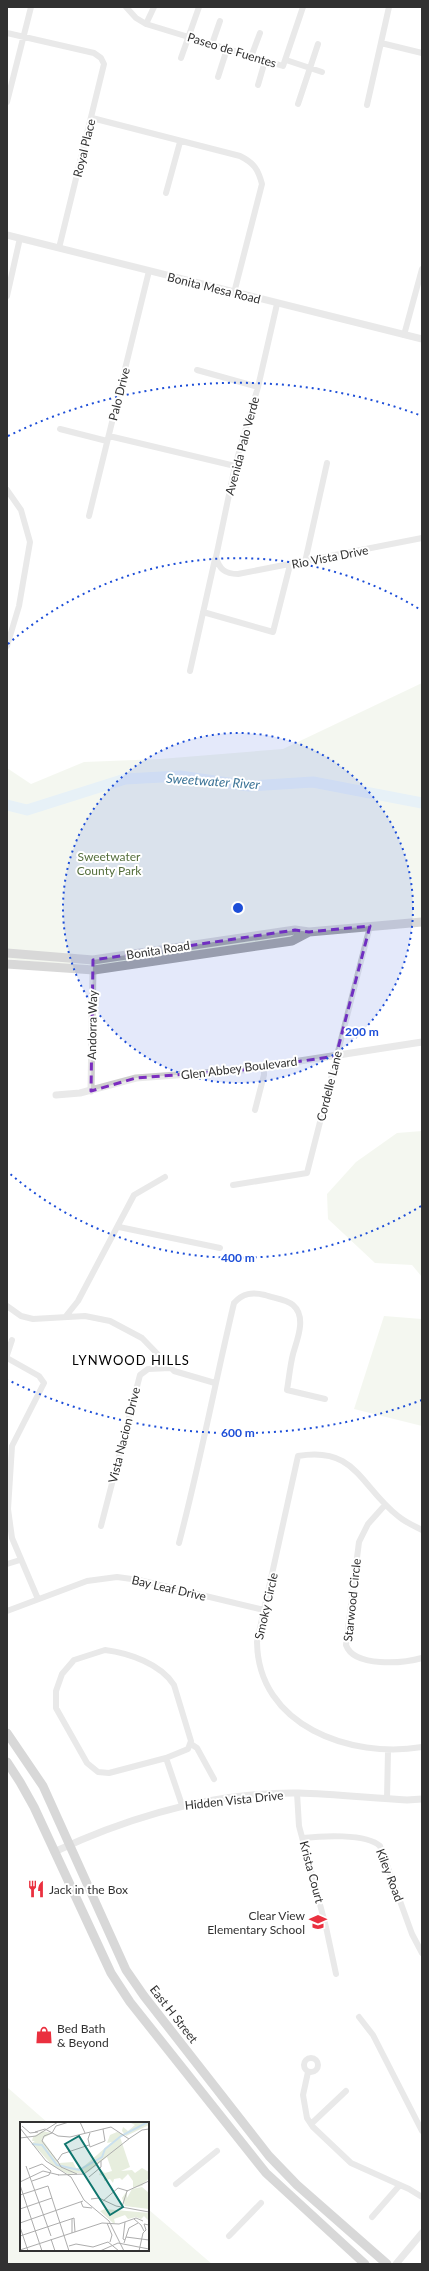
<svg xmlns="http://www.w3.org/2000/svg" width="429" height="2271" font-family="Lato,sans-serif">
<rect width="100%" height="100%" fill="#fff"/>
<path fill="#e7eede" d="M 422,683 L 422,922 L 369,926 L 115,964 L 78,966 L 7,959 L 7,768 L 31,784 L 84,762 L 160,759 L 283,749 Z
M 422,1131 L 422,1277 L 412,1265 L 375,1263 L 328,1219 L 327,1194 L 356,1162 L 397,1133 Z
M 384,1316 L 422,1319 L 422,1426 L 354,1409 Z
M 7,2087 L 48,2123 L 21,2123 L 21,2250 L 148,2250 L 148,2209 L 212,2264 L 7,2264 Z"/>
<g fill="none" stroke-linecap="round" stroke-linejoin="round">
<path stroke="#cae0ee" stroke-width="11" d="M 7,805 L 27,810 L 125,779 L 180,776 L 249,786 L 313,782 L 422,803"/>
<path stroke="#cecece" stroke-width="6" d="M 126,7 L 136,18 L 146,24 L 283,66 L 303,7
M 146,24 L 154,7
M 7,33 L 94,53 L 101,58 L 104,64 L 59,248
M 381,43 L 422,53
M 212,44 L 220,21
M 251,57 L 260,33
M 181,58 L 199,7
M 286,60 L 322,72
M 218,77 L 227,49
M 258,85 L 265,61
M 7,102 L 31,7
M 298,104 L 318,44
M 367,105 L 389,7
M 92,118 L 240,156 C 254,163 258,169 262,184 L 234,293
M 166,193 L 180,142
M 7,296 L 20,238
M 277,304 L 258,387 L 235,466 L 216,557 C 219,569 225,574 238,574 L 422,538
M 404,335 L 422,269
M 197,370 L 258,387
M 60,429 L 107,441
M 109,436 L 235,466
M 7,490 L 21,510 L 30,542 L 19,606 L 7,646
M 89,516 L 149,271
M 305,562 L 327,463
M 203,612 L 273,632 L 290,565
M 190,671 L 215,559
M 255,1110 L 264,1075 L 264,1066
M 233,1185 L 307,1173 L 370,926
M 119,1227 L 220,1248
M 7,1306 L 21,1316 L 33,1319 L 85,1316 L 110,1321 L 142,1338 L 174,1371 L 215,1383
M 66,1316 L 78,1301 L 134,1195 L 165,1177
M 7,1355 L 12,1340
M 7,1358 L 39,1376 L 44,1383 L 12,1446 L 8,1509 L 12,1538 L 38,1599
M 385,1505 L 368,1524 L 359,1542 L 346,1645 C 354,1668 404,1663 422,1658
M 101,1526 L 140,1375 L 148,1369 L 170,1368
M 422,1530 C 414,1526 405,1522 398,1516 C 360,1486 356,1446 298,1456 L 257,1642 C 258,1726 351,1759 422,1747
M 179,1543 C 200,1463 215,1383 234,1303 C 243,1293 252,1292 265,1295 C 273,1298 286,1299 293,1305 C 307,1317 297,1340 293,1354 C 290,1366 289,1378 287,1390 L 325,1399
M 7,1564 L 20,1560
M 7,1611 L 87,1581 L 117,1577 L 139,1580 L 264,1610
M 105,1650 C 129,1653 161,1664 174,1685 L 191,1741 L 188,1749 L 166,1758 L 109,1773 L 98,1772 L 87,1763 L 56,1708 L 56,1691 L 62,1674 L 74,1660 Z
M 191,1744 L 197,1748 L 214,1779
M 166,1758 L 182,1805
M 297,1793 L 299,1826 L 326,1927 L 336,1974
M 387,1799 L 388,1751
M 303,1838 C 321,1836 366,1833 380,1846 L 412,1934 L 422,1953
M 359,2017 L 373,2035 L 422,2131
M304 2065a7 7 0 1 1 14 0a7 7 0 1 1-14 0Z
M 308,2072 L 303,2095 L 307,2118 L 313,2127 L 351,2163 L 409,2189 L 422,2197
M 311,2124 L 346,2091
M 176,2184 L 217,2151
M 372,2217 L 399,2186
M 229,2236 L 261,2203"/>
<path stroke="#cecece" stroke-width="7" d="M 7,235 L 422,339
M 91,1091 L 93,966
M 56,1095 L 80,1093 L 136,1078 L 242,1070 L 422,1042
M 54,1852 C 131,1816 212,1792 298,1793 C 334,1794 371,1798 407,1800 L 422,1799
M 396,2264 L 422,2233"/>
<path stroke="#a9a9a9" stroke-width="9" d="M 7,953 L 93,960 L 295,930 L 309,932 L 422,922
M 7,964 L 94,970 L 292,941 L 309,932
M 7,1733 L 43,1786 L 126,1970 L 144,1996 L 269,2156 L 297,2185 L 387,2264
M 7,1762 L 20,1782 L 34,1807 L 111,1973 L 130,2002 L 266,2173 L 365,2264"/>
</g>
<path d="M0 0H429V2271H0ZM 370,926 L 336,1056 L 242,1070 L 136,1078 L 91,1091 L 93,960 L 295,930 L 309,932 Z" fill="#fff" fill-opacity=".55" fill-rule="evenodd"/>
<path fill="none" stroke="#7b2cbf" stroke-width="3" stroke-dasharray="8 5" stroke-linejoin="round" d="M 370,926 L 336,1056 L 242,1070 L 136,1078 L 91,1091 L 93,960 L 295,930 L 309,932 Z"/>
<circle cx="238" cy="908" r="175" fill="#1d4ed8" fill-opacity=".12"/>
<g fill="none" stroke="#1d4ed8" stroke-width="2" stroke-dasharray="2 4">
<circle cx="238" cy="908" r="175"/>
<path d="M421 1206A350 350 0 0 1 8 1172M8 644A350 350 0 0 1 421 610"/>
<path d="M422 1400A525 525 0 0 1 8 1380M8 436A525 525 0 0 1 422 416"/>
</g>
<defs>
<g id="restaurant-bare" transform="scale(1.38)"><path d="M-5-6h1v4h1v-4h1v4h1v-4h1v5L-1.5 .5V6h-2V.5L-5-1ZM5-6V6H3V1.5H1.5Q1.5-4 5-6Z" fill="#ea303f" stroke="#fff" stroke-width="2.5" paint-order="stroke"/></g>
<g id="school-bare" transform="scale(1.38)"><path d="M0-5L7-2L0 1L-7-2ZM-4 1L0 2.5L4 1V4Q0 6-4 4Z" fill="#ea303f" stroke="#fff" stroke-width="2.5" paint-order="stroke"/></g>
<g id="shop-bare" transform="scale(1.38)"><path d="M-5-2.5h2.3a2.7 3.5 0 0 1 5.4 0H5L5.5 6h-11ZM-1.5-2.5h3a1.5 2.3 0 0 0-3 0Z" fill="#ea303f" stroke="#fff" stroke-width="2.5" paint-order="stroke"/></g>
</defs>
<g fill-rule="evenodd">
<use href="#restaurant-bare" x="36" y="1889"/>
<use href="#school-bare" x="318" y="1922"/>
<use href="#shop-bare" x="44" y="2035"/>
</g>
<g text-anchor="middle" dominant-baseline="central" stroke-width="4" stroke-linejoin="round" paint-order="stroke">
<g font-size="12" fill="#313131" stroke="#fff">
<text transform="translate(232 50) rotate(17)">Paseo de Fuentes</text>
<text transform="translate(84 148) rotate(-76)">Royal Place</text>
<text transform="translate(214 288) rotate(14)">Bonita Mesa Road</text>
<text transform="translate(119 394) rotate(-76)">Palo Drive</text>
<text transform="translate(242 446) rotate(-75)">Avenida Palo Verde</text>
<text transform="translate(330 557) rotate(-11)">Rio Vista Drive</text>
<text transform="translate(158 950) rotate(-9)">Bonita Road</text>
<text transform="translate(92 1025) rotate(-89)">Andorra Way</text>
<text transform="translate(239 1068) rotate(-7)">Glen Abbey Boulevard</text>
<text transform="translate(329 1086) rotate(-76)">Cordelle Lane</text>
<text transform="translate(124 1435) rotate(-76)">Vista Nacion Drive</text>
<text transform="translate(169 1588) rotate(13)">Bay Leaf Drive</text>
<text transform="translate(352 1600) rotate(-84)">Starwood Circle</text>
<text transform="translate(266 1606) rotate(-77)">Smoky Circle</text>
<text transform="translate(234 1800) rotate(-6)">Hidden Vista Drive</text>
<text transform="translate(312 1872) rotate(75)">Krista Court</text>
<text transform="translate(390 1875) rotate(69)">Kiley Road</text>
<text transform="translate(174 2014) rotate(52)">East H Street</text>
</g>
<g font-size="12" fill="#546e3c" stroke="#fff">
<text x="109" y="856">Sweetwater<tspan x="109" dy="14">County Park</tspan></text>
</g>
<g font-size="12" fill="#313131" stroke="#fff" text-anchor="start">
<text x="49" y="1889">Jack in the Box</text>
<text x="305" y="1915" text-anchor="end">Clear View<tspan x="305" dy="14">Elementary School</tspan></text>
<text x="57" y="2028">Bed Bath<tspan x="57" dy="14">&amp; Beyond</tspan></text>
</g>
<g font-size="13" font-style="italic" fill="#3b7396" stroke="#fff">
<text transform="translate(213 781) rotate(4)">Sweetwater River</text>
</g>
<g font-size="13" letter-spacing="1" fill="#000" stroke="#fff">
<text x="131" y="1360">LYNWOOD HILLS</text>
</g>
</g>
<g transform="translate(20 2122)">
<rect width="129" height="129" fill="#fff"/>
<path d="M 109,0 L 129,0 L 129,3 L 106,14 L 102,9 L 103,5 L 108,9 L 115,3 ZM 22,9 L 32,11 L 22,17 L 39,41 L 53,40 L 56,46 L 62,46 L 92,20 L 87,21 L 90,13 L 97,10 L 103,12 L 100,15 L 110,45 L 101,49 L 112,48 L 115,51 L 122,46 L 129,50 L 129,56 L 122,64 L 113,66 L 113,59 L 108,52 L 102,58 L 100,56 L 94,57 L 93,61 L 90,57 L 84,59 L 84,54 L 79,53 L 81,48 L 85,51 L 92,49 L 87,35 L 68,50 L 48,52 L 33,44 L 12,21 L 15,19 L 12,19 L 13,15 ZM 122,65 L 129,71 L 129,87 L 105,84 L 102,76 L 107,69 L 107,76 L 112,67 ZM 85,87 L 129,91 L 129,99 L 124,94 L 121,97 L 116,95 L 108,97 L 105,93 L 94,97 L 95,101 L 93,101 L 80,89 Z" fill="#e7eede"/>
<path fill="none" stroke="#cae0ee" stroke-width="2" d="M 12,22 L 22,23 L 37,43 L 59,48 L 82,35 L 85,27 L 101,14 L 128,0"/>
<path fill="none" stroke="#adadad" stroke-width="1" d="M 60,0 L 65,11M 2,4 L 10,11 L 18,10M 0,6 L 26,39 L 51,55 L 64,78 L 89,99 L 104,129M 15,10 L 25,7 L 38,14 L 50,15 L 91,5 L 109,17M 32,11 L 36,4 L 49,0M 32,11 L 24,14 L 22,19 L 38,40M 70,11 L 68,17 L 70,25 L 85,19 L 83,7M 0,16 L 16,14 L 38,0M 37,38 L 41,45 L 57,52M 38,38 L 42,32 L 69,23M 6,44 L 31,114M 9,47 L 22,42 L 31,49 L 29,53 L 12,59M 38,53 L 64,52 L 110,16 L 122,8 L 129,7M 69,55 L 81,45 L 81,39M 0,60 L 23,49 L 39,53M 0,63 L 22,129M 0,73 L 28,64 L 49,129M 71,77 L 79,76 L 96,84 L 129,90M 83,79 L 98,66 L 108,69M 61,80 L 63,85 L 72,86M 102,85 L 107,69 L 129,59M 0,87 L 32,76M 52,97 L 52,111M 114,97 L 121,103 L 124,109M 105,100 L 103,117 L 105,118M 0,101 L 63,79M 87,101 L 92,113 L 90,120M 0,105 L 8,129M 0,114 L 54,96 L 55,110M 106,115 L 129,118M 31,117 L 35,129M 104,121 L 109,106 L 118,101M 49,124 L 56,122 L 73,125 L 88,120 L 99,129M 0,128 L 82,101 L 99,102 L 116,96 L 123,99M 80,129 L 98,121 L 129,127M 119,129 L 123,111 L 126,108 L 124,102 L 129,103"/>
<path fill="#0f766e" fill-opacity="0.15" stroke="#0f766e" stroke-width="2" d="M 59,14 L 103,85 L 90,93 L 45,22 Z"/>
<rect width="129" height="129" fill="none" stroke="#313131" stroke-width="2"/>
</g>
<circle cx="238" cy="908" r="6" fill="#1d4ed8" stroke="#fff" stroke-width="2"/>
<g font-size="12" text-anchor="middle" font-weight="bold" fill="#1d4ed8" stroke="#fff" stroke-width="4" stroke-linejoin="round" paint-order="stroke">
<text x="362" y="1036">200 m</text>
<text x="238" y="1262">400 m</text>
<text x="238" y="1437">600 m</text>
</g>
<rect width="429" height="2271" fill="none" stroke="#313131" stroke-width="16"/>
</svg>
